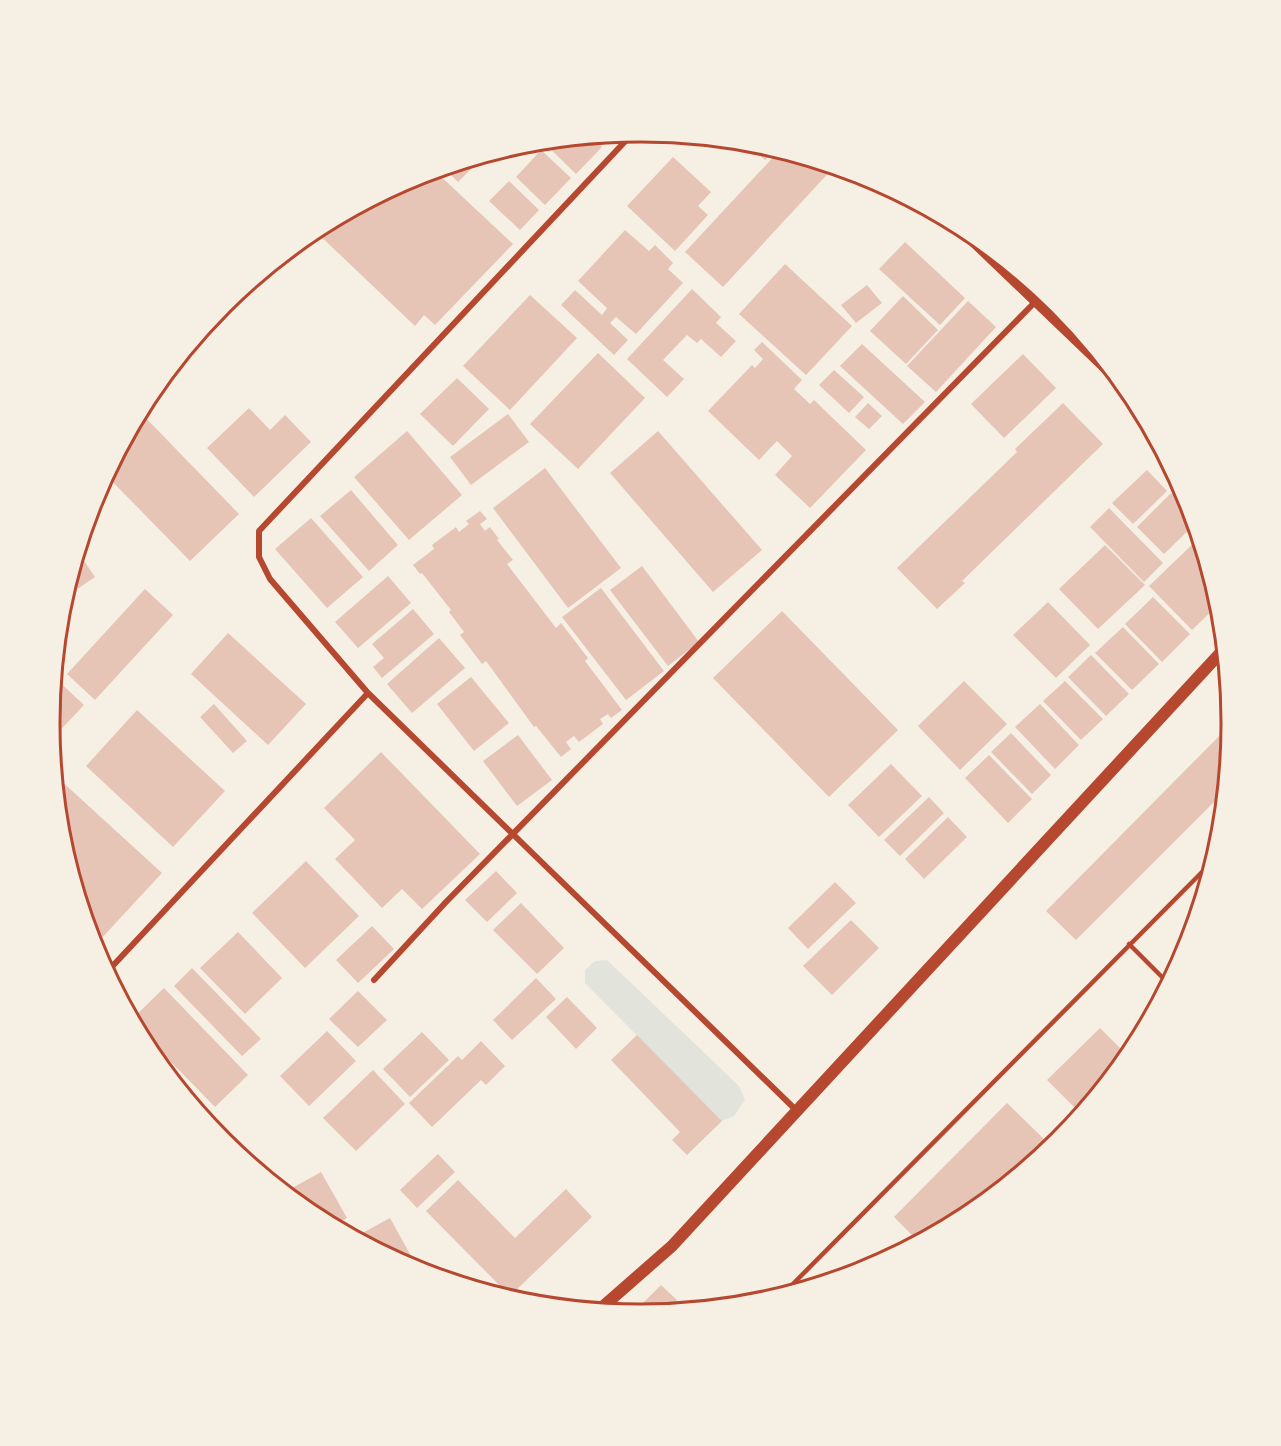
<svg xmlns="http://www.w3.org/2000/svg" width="1281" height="1446" font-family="'Exo 2',sans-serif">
<rect width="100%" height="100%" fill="#f6efe4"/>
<path fill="#e2e4dc" d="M 607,960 L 739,1086 L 745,1100 L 734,1116 L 722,1121 L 585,983 L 585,970 L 595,961 Z"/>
<path fill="#e6c5b7" d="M 591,137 L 602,147 L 576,174 L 543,142 Z
M 745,142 L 756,143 L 776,149 L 765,160 Z
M 541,150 L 571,178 L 545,205 L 516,177 Z
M 779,151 L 834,167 L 723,287 L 685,252 Z
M 484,156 L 458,182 L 444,168 Z
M 673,157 L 711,192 L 698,206 L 708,215 L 675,251 L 627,206 Z
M 435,171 L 513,244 L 435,325 L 424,315 L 415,326 L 314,230 L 415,177 Z
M 509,181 L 539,210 L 520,230 L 489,201 Z
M 625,230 L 649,251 L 655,245 L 673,263 L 668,269 L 683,283 L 636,334 L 616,317 L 610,323 L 628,340 L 614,355 L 561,305 L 575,290 L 602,315 L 607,308 L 578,281 Z
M 905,242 L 965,298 L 940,325 L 879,269 Z
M 785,264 L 852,326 L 806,375 L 739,314 Z
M 867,285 L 882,303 L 856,323 L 841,305 Z
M 692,289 L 721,317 L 716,323 L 736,341 L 721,357 L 701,339 L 697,343 L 687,335 L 663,360 L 684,379 L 667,397 L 627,359 Z
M 530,295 L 577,338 L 510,410 L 463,366 Z
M 903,296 L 938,330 L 906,364 L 870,331 Z
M 968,301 L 996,327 L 936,392 L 907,366 Z
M 762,342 L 802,380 L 794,389 L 810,404 L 814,400 L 866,450 L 810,508 L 775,475 L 792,456 L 777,441 L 759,460 L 708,411 L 752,365 L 755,368 L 763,359 L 754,350 Z
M 862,344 L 925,402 L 903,424 L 840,366 Z
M 598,353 L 645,398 L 578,469 L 530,424 Z
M 1023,354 L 1056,388 L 1004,438 L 971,404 Z
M 834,370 L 864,397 L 849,413 L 819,385 Z
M 457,378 L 489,409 L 453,446 L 420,414 Z
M 868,403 L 882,416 L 869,429 L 855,417 Z
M 1063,403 L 1103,444 L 962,581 L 965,583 L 937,609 L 897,568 L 1017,452 L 1015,449 Z
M 249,408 L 270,430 L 285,415 L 311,442 L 254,497 L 207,448 Z
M 140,412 L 239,514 L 190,561 L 106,475 Z
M 508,414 L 529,442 L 471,485 L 450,457 Z
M 407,431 L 462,495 L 409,540 L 354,477 Z
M 658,431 L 762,550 L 713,592 L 610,473 Z
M 545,468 L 621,568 L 568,608 L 493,508 Z
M 1147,470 L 1167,491 L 1133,524 L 1112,503 Z
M 351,490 L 398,545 L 369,571 L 320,516 Z
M 1171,493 L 1192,514 L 1195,524 L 1164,554 L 1137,527 Z
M 1109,508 L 1163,563 L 1144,582 L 1090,527 Z
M 480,511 L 487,519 L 480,524 L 485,531 L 490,527 L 499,539 L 497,540 L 513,560 L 507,564 L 556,628 L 561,623 L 588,658 L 585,661 L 622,710 L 611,718 L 608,714 L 600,719 L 603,724 L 579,742 L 574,736 L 566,742 L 571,749 L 561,757 L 536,726 L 534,727 L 486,661 L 482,664 L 460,635 L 464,632 L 449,612 L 451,610 L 422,573 L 420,574 L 413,565 L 434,549 L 432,545 L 456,527 L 459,532 L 469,524 L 466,521 Z
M 311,518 L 363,577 L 327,608 L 275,549 Z
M 1199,538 L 1209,570 L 1205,573 L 1212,580 L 1219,604 L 1192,630 L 1149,586 Z
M 1105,545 L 1145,585 L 1098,629 L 1059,589 Z
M 78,552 L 95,577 L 64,598 L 67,587 Z
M 642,566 L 699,642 L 668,666 L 610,590 Z
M 388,576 L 411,603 L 358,648 L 335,622 Z
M 601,588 L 664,671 L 626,700 L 562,617 Z
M 145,589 L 173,615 L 95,700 L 67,674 Z
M 1153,597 L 1190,634 L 1162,662 L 1125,624 Z
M 1048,602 L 1090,645 L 1056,678 L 1013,635 Z
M 413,609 L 434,634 L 382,678 L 373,667 L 384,658 L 372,644 Z
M 782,611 L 898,730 L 829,797 L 713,678 Z
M 1123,627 L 1159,664 L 1132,690 L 1095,653 Z
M 228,633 L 306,704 L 268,745 L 191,674 Z
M 439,638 L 465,668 L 412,713 L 387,684 Z
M 1091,655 L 1129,694 L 1106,716 L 1068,677 Z
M 54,677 L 84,705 L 51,740 L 50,723 Z
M 471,677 L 509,723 L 474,751 L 437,704 Z
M 964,681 L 1007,724 L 960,770 L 918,726 Z
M 1065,681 L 1103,719 L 1081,740 L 1043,701 Z
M 214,704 L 247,741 L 233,753 L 200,717 Z
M 1040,704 L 1079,745 L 1055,769 L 1015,727 Z
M 137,710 L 225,791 L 173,847 L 86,766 Z
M 1231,724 L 1225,791 L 1076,940 L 1046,911 Z
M 1011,733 L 1051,775 L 1032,794 L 991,752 Z
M 518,735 L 552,780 L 517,806 L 483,761 Z
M 381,752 L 480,854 L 422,909 L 402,889 L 382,908 L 335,859 L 355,840 L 324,808 Z
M 989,755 L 1032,799 L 1008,823 L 965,778 Z
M 891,764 L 922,796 L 879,837 L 848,805 Z
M 58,778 L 162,873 L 99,941 L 89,932 L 61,838 L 55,782 Z
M 929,797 L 944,813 L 900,856 L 884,840 Z
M 948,817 L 967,837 L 924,879 L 905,859 Z
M 306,861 L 359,916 L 305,968 L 252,913 Z
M 496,871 L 517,893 L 487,922 L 465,900 Z
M 835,882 L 856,903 L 808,949 L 788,928 Z
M 521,903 L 564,948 L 537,974 L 493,930 Z
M 851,920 L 879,948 L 832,995 L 803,966 Z
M 372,926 L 394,949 L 358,983 L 336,960 Z
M 238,932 L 282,978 L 245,1014 L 200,968 Z
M 192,968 L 261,1039 L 242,1056 L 174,986 Z
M 536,978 L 556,999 L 512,1040 L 493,1020 Z
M 164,988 L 248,1075 L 215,1107 L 135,1025 L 132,1019 Z
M 358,991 L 387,1020 L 358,1047 L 329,1019 Z
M 567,997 L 597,1028 L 576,1049 L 546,1017 Z
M 1152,1013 L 1152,1014 L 1143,1030 L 1139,1025 Z
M 1100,1028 L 1128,1056 L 1081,1114 L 1047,1080 Z
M 327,1031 L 356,1061 L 309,1106 L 280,1076 Z
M 422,1032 L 449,1060 L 410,1097 L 383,1069 Z
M 637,1035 L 722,1121 L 687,1155 L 672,1140 L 680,1132 L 611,1060 Z
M 481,1041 L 505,1066 L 486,1085 L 481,1080 L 432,1127 L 409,1103 L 458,1056 L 462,1060 Z
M 153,1054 L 184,1085 L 180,1089 L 152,1055 Z
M 373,1070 L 405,1104 L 356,1151 L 323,1118 Z
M 1007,1103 L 1047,1142 L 999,1189 L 969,1215 L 918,1241 L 894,1217 Z
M 438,1154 L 455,1172 L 417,1208 L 400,1190 Z
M 321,1172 L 347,1218 L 333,1226 L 312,1214 L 285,1192 Z
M 458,1180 L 515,1238 L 566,1189 L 592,1217 L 510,1296 L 426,1211 Z
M 390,1218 L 411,1256 L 400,1262 L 355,1237 Z
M 661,1285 L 677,1300 L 666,1311 L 633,1313 Z"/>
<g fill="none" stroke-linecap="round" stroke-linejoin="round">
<path stroke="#b5482f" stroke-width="4.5" d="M 1129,944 L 1168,983
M 783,1294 L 1214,860"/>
<path stroke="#b5482f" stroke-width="6" d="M 368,693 L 796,1110
M 107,972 L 368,693 L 270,579 L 259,557 L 259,531 L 633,133
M 374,980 L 446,902 L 1036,301"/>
<path stroke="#b5482f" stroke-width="12" d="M 957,225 L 1126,387
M 599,1310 L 672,1246 L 1224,649"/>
</g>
<path d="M0 0H1281V1446H0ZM640 142H641A580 580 0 0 1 1221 722V724A580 580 0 0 1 641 1304H640A580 580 0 0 1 60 724V722A580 580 0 0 1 640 142Z" fill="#f6efe4" fill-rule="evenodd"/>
<path fill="none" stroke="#b5482f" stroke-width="3" d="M640 142H641A580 580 0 0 1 1221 722V724A580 580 0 0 1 641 1304H640A580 580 0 0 1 60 724V722A580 580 0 0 1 640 142Z"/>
</svg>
